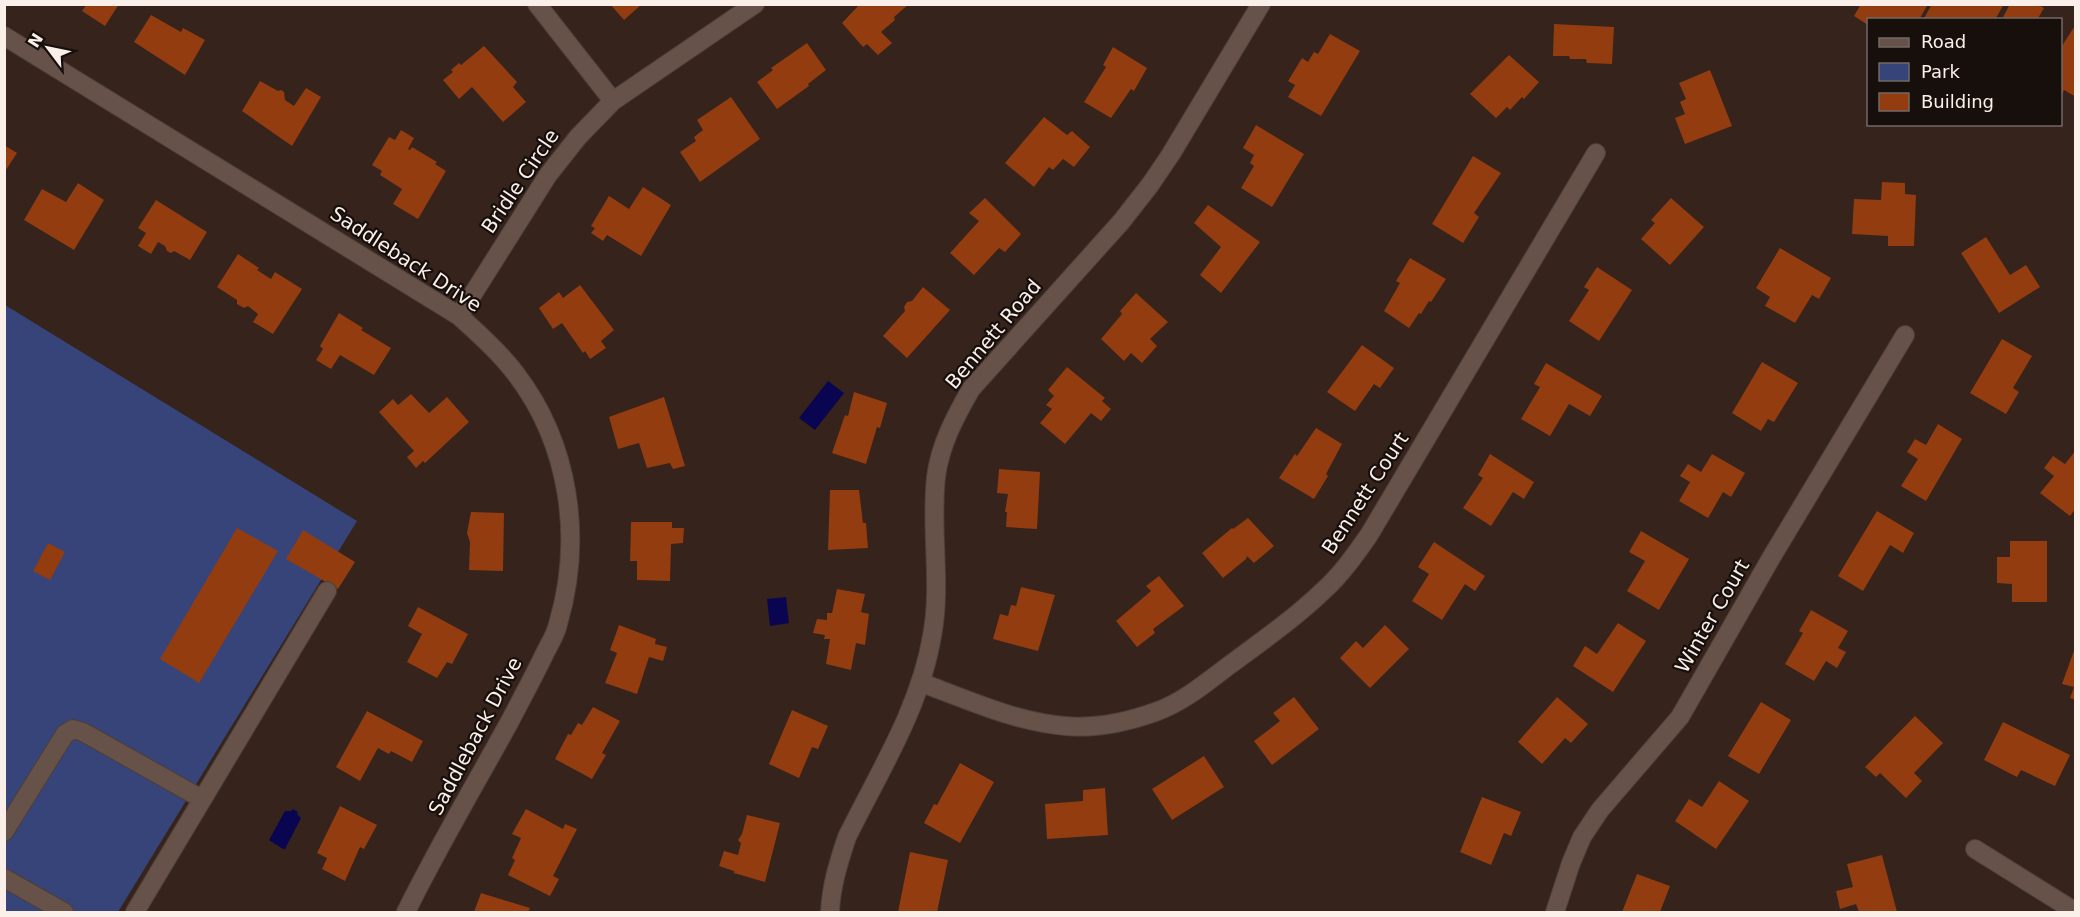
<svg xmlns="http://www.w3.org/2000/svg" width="2080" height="917" font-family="'DejaVu Sans',sans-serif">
<rect width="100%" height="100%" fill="#35231c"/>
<path fill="#374479" d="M 5,305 L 357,521 L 118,912 L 5,912 Z"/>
<path fill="#0a0551" d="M 828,381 L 844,393 L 815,430 L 799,418 Z
M 786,597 L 789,623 L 770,626 L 767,599 Z
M 293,809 L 298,812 L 297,814 L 301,818 L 285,849 L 283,849 L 269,840 L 285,811 L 291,811 Z"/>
<path fill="#923c10" d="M 87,4 L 119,4 L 105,26 L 82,11 Z
M 610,4 L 642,4 L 624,20 Z
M 860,4 L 909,4 L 894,17 L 895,20 L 881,32 L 892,43 L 878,55 L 867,44 L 863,47 L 842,23 Z
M 1861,4 L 1928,4 L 1919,20 L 1868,20 L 1868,25 L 1854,16 Z
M 1932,4 L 2004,4 L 1995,20 L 1923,20 Z
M 2010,4 L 2037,4 L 2044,8 L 2037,20 L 2008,20 L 2003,17 Z
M 151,15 L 181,32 L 183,28 L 205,40 L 185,75 L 134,42 Z
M 1554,24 L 1614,27 L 1612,64 L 1587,63 L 1586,59 L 1570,59 L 1569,56 L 1553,56 Z
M 2076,24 L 2076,97 L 2064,90 L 2062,94 L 2060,93 L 2060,49 Z
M 1330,34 L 1360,51 L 1321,116 L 1288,97 L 1295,85 L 1288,81 L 1302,58 L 1308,62 L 1314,52 L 1318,54 Z
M 807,43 L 826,70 L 808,84 L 809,86 L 777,109 L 757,82 L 773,70 L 771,68 Z
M 484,46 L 517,82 L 513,87 L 526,102 L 503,122 L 472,87 L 459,99 L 443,80 L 453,72 L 451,70 L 459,63 L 461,65 Z
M 1113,47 L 1147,68 L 1134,91 L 1131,89 L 1111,118 L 1084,102 L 1106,67 L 1103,65 Z
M 1509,55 L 1539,82 L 1524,99 L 1522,97 L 1510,110 L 1507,107 L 1496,118 L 1470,94 Z
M 1710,70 L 1732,126 L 1685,144 L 1675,118 L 1685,114 L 1680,102 L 1686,99 L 1679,83 Z
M 260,81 L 278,91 L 281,90 L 284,92 L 285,100 L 294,106 L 306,88 L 321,97 L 292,146 L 242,111 Z
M 731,97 L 760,139 L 700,182 L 680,152 L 696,141 L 694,137 L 703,130 L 697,120 Z
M 1044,117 L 1067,135 L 1072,131 L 1090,147 L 1074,167 L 1063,159 L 1053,170 L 1049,167 L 1034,187 L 1005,163 Z
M 1256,125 L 1304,154 L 1272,207 L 1241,188 L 1254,166 L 1250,163 L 1254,155 L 1243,148 Z
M 401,130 L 414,138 L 408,149 L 410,150 L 412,147 L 437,162 L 435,164 L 446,171 L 418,219 L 393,204 L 402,189 L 380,175 L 382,171 L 372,165 L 389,137 L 395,140 Z
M 4,145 L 17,153 L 4,173 Z
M 1473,156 L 1501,173 L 1474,213 L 1479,217 L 1463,243 L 1432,224 Z
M 1882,182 L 1905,183 L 1905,194 L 1916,195 L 1914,246 L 1888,246 L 1888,236 L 1852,234 L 1854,199 L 1881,200 Z
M 78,183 L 104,200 L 74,250 L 24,220 L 42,189 L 66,202 Z
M 643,187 L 671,205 L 641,256 L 607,235 L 603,241 L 591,233 L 595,228 L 591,226 L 609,196 L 629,209 Z
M 985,198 L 1021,234 L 1005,252 L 999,248 L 974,275 L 950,253 L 979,221 L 969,213 Z
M 1671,198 L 1704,227 L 1670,265 L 1641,239 L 1655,223 L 1651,220 Z
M 156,200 L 207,232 L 190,260 L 174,251 L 171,253 L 167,251 L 165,246 L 158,242 L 151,254 L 138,246 L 146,233 L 138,228 Z
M 1208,205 L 1260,242 L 1221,293 L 1200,275 L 1221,247 L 1194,223 Z
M 1986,237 L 2010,275 L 2026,265 L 2040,287 L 1999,313 L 1961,253 Z
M 1780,248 L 1831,278 L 1819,299 L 1812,295 L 1795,323 L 1765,306 L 1770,297 L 1756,288 Z
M 238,254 L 259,268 L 257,270 L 271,279 L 275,272 L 302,289 L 273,334 L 253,322 L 258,314 L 248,306 L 244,308 L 237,304 L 237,300 L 217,287 Z
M 1410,258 L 1446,279 L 1431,302 L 1429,301 L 1421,314 L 1419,313 L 1409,328 L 1384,311 L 1400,283 L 1396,281 Z
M 1597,267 L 1632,290 L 1599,341 L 1569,321 L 1589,290 L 1584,287 Z
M 580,285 L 614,330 L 601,341 L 606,348 L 590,359 L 585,351 L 583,353 L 562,323 L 553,329 L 539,308 L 559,292 L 563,298 Z
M 923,287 L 950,310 L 907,358 L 883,336 L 905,311 L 904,307 L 907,302 L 912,301 Z
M 1136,293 L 1168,322 L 1150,339 L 1157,346 L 1142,363 L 1131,353 L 1124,361 L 1101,339 L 1122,314 L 1120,311 Z
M 339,313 L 363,328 L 361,330 L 391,348 L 374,375 L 340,355 L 331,369 L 316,360 L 323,349 L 320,346 Z
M 2002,339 L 2032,356 L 2013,388 L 2019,392 L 2006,414 L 1970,393 Z
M 1362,345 L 1394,368 L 1380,388 L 1374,384 L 1355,411 L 1327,392 Z
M 1762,362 L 1798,383 L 1774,422 L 1768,419 L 1761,431 L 1732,413 Z
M 1546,363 L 1602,396 L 1590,416 L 1569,404 L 1550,436 L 1521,419 L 1540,387 L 1534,384 Z
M 1067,367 L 1105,398 L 1102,401 L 1111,409 L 1101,421 L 1091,413 L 1065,444 L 1040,423 L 1052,409 L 1046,405 L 1054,396 L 1048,390 Z
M 854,392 L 887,403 L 880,428 L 877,427 L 866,464 L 832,453 L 845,415 L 848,416 Z
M 411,394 L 429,413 L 447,397 L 469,422 L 425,463 L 423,461 L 416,468 L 407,457 L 414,451 L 379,412 L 393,399 L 398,405 Z
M 664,397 L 685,466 L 673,469 L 670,463 L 647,468 L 639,443 L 618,449 L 609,417 Z
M 1938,424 L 1962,439 L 1926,501 L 1901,486 L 1918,459 L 1907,452 L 1915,439 L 1926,445 Z
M 1316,428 L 1342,444 L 1326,474 L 1328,476 L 1314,499 L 1279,478 L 1295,454 L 1297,456 Z
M 2076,450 L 2076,508 L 2070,516 L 2040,493 L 2054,476 L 2044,468 L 2053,456 L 2065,464 Z
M 1490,454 L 1534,482 L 1524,499 L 1513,492 L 1491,526 L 1463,508 L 1483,478 L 1478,475 Z
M 1712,454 L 1745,473 L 1731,497 L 1723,492 L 1708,518 L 1679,501 L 1690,482 L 1680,476 L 1688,464 L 1701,472 Z
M 999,469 L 1040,472 L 1037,529 L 1006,527 L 1007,512 L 1005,512 L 1008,494 L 997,493 Z
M 830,490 L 859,490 L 863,523 L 866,523 L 868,548 L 828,550 Z
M 1877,511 L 1914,533 L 1903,553 L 1890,545 L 1863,591 L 1838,576 Z
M 471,512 L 504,513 L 503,571 L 469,570 L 470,542 L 467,533 Z
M 1248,518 L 1274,546 L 1254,563 L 1247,556 L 1246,559 L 1223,578 L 1202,553 L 1232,528 L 1233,529 Z
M 631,522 L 672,522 L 672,528 L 684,528 L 683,543 L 671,544 L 670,581 L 637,580 L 637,561 L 630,561 Z
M 237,528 L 278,551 L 199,683 L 160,659 Z
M 303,530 L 355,562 L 338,589 L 286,559 Z
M 1641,531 L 1689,559 L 1659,610 L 1627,591 L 1645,561 L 1629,552 Z
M 2010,541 L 2047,541 L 2047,602 L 2012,602 L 2012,584 L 1997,583 L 1997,557 L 2010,557 Z
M 1434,542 L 1485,576 L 1475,591 L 1465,584 L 1442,620 L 1412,601 L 1429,574 L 1418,567 Z
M 48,543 L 65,552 L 50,580 L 33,571 Z
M 1159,576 L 1184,606 L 1153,629 L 1155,633 L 1137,647 L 1116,621 L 1151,591 L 1146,586 Z
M 1021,587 L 1055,595 L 1038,651 L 993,639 L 1000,614 L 1008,616 L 1011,605 L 1016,606 Z
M 837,589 L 865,594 L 861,612 L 869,614 L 865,645 L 856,643 L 851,670 L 826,664 L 830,639 L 824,639 L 825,635 L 813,633 L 817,619 L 827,620 L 827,613 L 832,613 Z
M 418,607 L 468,634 L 452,664 L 447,662 L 437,678 L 407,662 L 422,634 L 408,626 Z
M 1811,610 L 1848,631 L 1838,648 L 1846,652 L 1837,668 L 1826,661 L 1814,681 L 1785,664 L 1803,633 L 1799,631 Z
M 1618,623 L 1646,641 L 1613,692 L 1573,666 L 1585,646 L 1597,654 Z
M 619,625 L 656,639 L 655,644 L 667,647 L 663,661 L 649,657 L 637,694 L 605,683 L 617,653 L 610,650 Z
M 1385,625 L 1409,649 L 1370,688 L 1340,658 L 1356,641 L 1363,648 Z
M 2076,645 L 2076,700 L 2070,698 L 2074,687 L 2062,684 Z
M 1294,697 L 1319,729 L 1272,765 L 1254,741 L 1280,721 L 1273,713 Z
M 1557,697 L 1588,724 L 1571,743 L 1565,738 L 1542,764 L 1518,742 Z
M 1761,702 L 1791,720 L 1759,774 L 1728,756 Z
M 593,707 L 620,721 L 602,753 L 606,755 L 592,779 L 555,759 L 568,734 L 571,735 L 578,723 L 582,725 Z
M 792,710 L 828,726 L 818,749 L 812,747 L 799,778 L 769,764 Z
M 367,711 L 423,741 L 412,762 L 391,751 L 389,754 L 378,748 L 360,781 L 336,767 Z
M 1915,716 L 1943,743 L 1914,773 L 1922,781 L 1906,798 L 1880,773 L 1876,777 L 1865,767 Z
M 2003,722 L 2070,755 L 2055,786 L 2021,770 L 2017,777 L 1984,760 Z
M 1204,756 L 1224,787 L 1172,820 L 1152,789 Z
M 960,763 L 994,782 L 960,843 L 924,823 L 934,804 L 937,805 Z
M 1719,781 L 1749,801 L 1716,849 L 1675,821 L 1689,799 L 1702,807 Z
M 1105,788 L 1108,835 L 1047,839 L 1045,804 L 1083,801 L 1083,790 Z
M 1482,797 L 1521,812 L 1511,836 L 1504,833 L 1491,865 L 1460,852 Z
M 340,806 L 377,825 L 364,849 L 360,847 L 345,881 L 322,869 L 327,858 L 317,853 Z
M 526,809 L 563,829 L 565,824 L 577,829 L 553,876 L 559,879 L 550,896 L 508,875 L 515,860 L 512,858 L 521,838 L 512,834 Z
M 747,815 L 780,823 L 765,882 L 734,873 L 734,871 L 719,866 L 724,851 L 738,855 L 741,843 L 738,840 L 742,834 Z
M 910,852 L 948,860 L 937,912 L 898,912 Z
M 1882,855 L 1897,912 L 1859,912 L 1856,904 L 1840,909 L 1836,891 L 1853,887 L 1847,864 Z
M 1637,874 L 1670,886 L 1660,912 L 1622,912 Z
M 481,893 L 530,908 L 528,912 L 474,912 Z"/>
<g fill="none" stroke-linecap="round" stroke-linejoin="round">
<g stroke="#4d3e38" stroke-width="20">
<path id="minor" d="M 537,4 L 613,101
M 4,36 L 459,316 C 479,334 500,353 516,374 C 570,445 583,539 558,624 C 556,634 550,643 545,653 C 534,676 522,698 510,721 C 475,785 438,847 406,912
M 459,316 L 548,175 L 578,137 L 613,101 L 755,4
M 922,683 C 968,700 1016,722 1065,726 C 1097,729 1128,722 1158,711 C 1185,701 1208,681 1231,664 C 1262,641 1295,618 1323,591 C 1341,575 1355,555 1369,535 L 1596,153
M 4,832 L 65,734 L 73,729 L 83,732 L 202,799
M 1975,849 L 2076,912
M 4,878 L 64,912
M 135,912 L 327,591
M 830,912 C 831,886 839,861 847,837 C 879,772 920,708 932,636 C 942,584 930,530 936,477 C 940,445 955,417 971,389 L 1121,222 L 1150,185 L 1171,154 L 1261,4
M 1555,912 L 1571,863 L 1582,837 L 1600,810 L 1680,717 L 1771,558 L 1905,335"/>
</g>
<use href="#minor" stroke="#67524a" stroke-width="18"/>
</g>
<g text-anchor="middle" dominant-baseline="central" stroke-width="4.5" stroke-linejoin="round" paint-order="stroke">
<g font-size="20" fill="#fbefea" stroke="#170f0c">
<text transform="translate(520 181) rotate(-56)">Bridle Circle</text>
<text transform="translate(406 259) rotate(33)">Saddleback Drive</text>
<text transform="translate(993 334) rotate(-50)">Bennett Road</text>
<text transform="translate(1365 493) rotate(-57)">Bennett Court</text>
<text transform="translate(1712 616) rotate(-60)">Winter Court</text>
<text transform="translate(475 736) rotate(-62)">Saddleback Drive</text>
</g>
</g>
<rect width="2080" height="917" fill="none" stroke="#fbefea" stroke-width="12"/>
<rect x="1867" y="18" width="195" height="108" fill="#170f0c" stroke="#726965" stroke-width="1.5"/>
<rect x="1879" y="38" width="30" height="9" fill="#67524a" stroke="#726965" stroke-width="1.5"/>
<text x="1921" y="48" font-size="18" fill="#fbefea">Road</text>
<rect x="1879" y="63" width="30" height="18" fill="#374479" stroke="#726965" stroke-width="1.5"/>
<text x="1921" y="78" font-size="18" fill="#fbefea">Park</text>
<rect x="1879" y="93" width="30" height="18" fill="#923c10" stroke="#726965" stroke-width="1.5"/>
<text x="1921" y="108" font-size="18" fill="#fbefea">Building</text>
<g transform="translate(48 48) rotate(302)" stroke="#170f0c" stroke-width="4.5" paint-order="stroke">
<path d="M0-4.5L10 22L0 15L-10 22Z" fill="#fbefea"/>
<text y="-9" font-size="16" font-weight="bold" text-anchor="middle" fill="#fbefea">N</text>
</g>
</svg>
